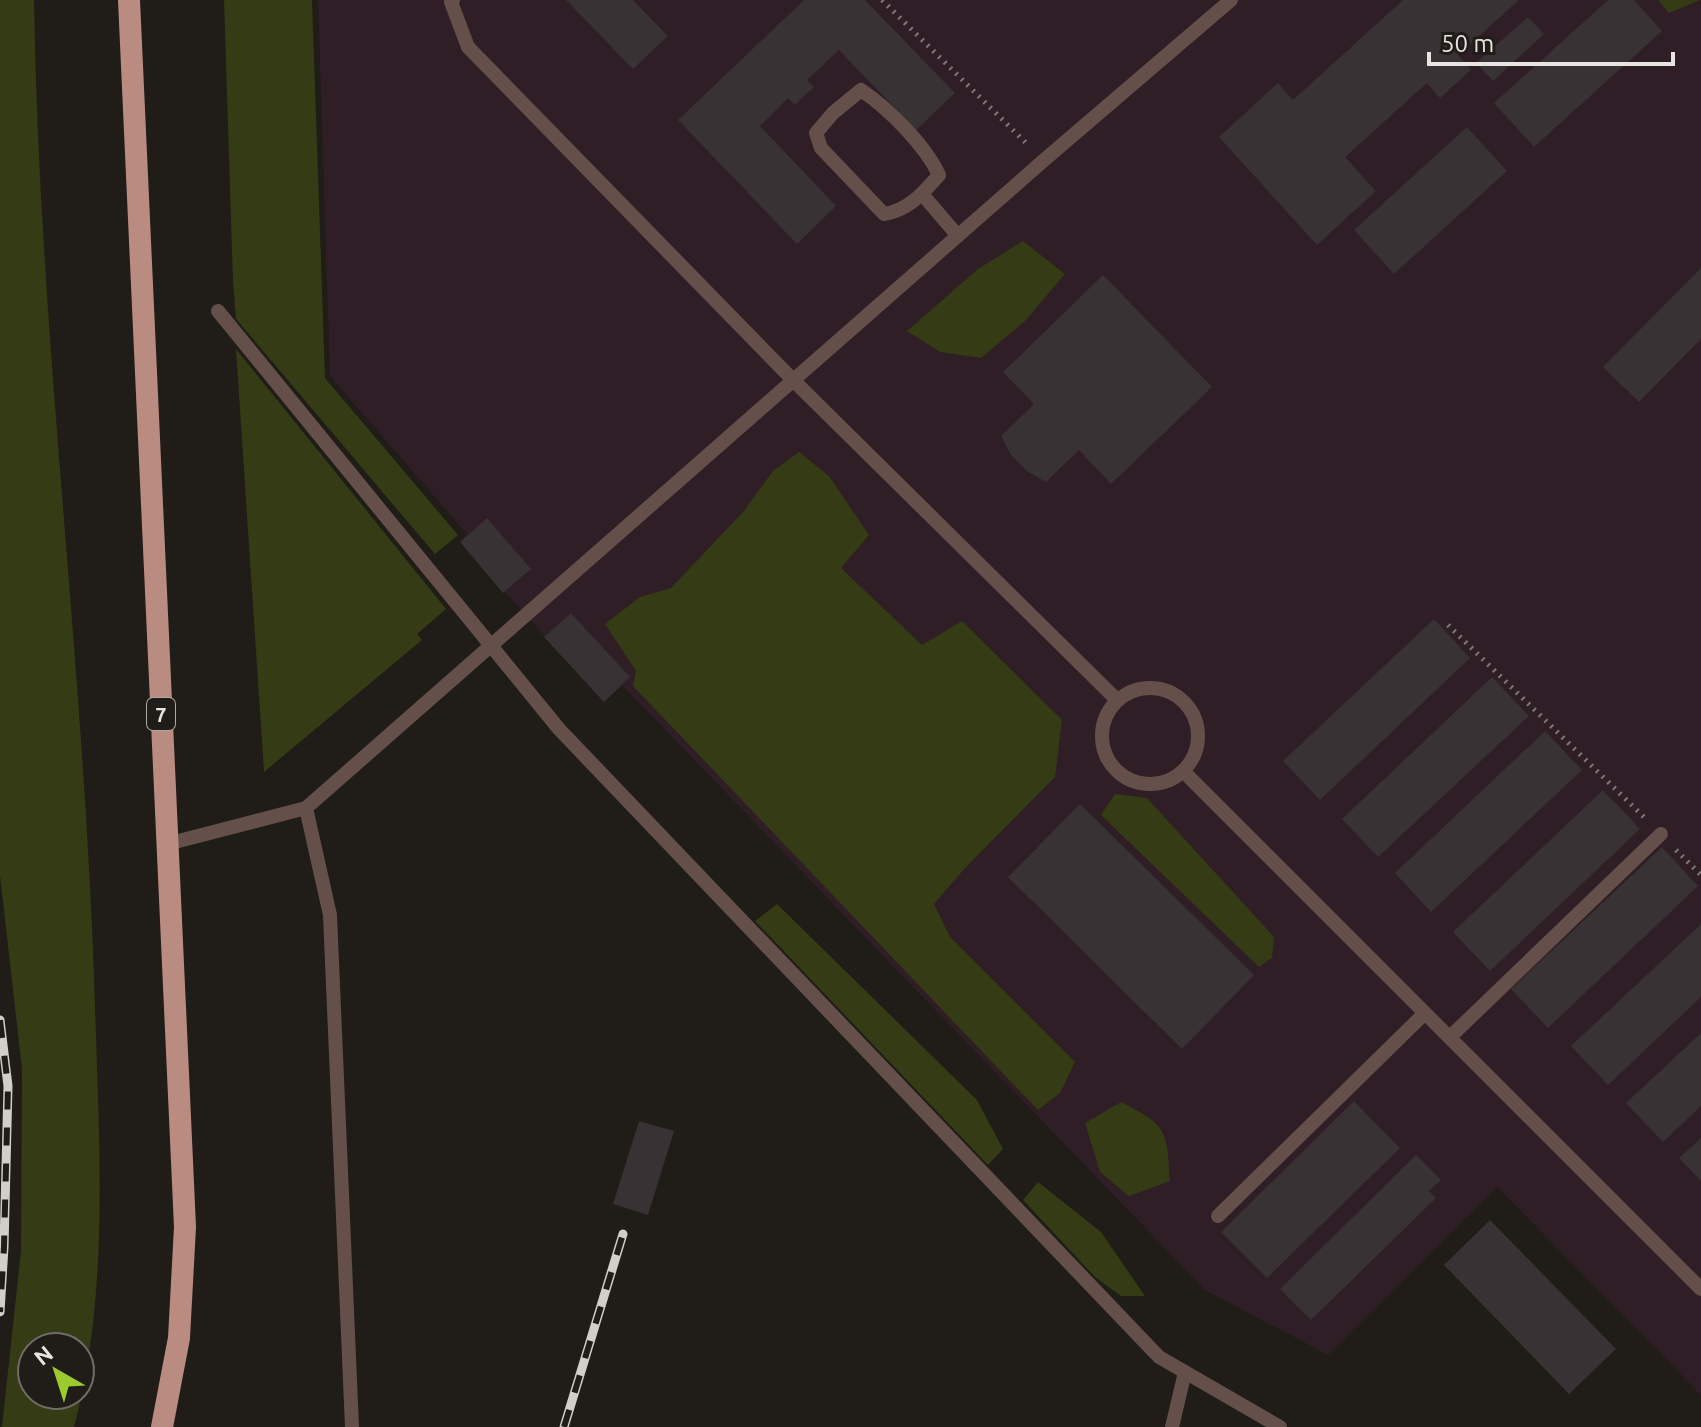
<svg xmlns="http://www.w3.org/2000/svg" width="1701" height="1427" font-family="Ubuntu,sans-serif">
<rect width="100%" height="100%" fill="#201c18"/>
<path fill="#2f1e25" d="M 318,0 L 1701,0 L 1701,1395 L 1497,1187 L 1328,1355 L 1205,1290 L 622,685 L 604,702 L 460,542 L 467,534 L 330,376 Z"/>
<path fill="#343b15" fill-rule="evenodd" d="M 0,0 L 34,0 C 39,336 85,669 95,1005 C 99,1145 110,1290 74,1427 L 2,1427 L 21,1251 L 22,1069 L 0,875 ZM 32,1347 L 80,1347 L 80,1395 L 32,1395 Z
M 224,0 L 312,0 L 325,378 L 458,535 L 435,554 L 236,319 L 233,282 Z
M 1658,0 L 1700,0 L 1669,13 Z
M 1023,241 L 1065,274 L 1025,321 L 981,358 L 940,352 L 907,331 L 978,269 Z
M 236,349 L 446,609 L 417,634 L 422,640 L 264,772 Z
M 799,452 L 829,476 L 869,535 L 841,568 L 922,645 L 962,621 L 1062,720 L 1055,777 L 966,867 L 934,904 L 950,937 L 1075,1062 L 1060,1093 L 1038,1110 L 633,686 L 636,671 L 605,624 L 640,597 L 671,588 L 743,512 L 773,471 Z
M 1115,794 L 1147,798 L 1274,937 L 1272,958 L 1259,967 L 1101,815 Z
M 777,904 L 977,1100 L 1003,1149 L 988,1165 L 755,921 Z
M 1121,1102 C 1167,1125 1167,1130 1170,1181 L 1129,1196 L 1100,1172 L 1085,1123 Z
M 1038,1182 L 1101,1232 L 1145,1296 L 1121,1296 L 1095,1277 L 1023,1200 Z"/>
<path fill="#383234" d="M 566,0 L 633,0 L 668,36 L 633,69 Z
M 804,0 L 865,0 L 955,93 L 916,130 L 839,50 L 807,80 L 814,87 L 795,105 L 788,98 L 760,126 L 836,206 L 797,244 L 678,120 Z
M 1403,0 L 1519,0 L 1458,55 L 1471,70 L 1440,98 L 1427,83 L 1345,157 L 1376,191 L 1317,245 L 1219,137 L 1278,83 L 1293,100 Z
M 1608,0 L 1634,0 L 1662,31 L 1534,147 L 1494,103 Z
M 1528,17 L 1544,34 L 1493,81 L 1476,63 Z
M 1467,127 L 1507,171 L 1394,274 L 1354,230 Z
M 1701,268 L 1701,339 L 1639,402 L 1603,367 Z
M 1103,275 L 1212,387 L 1111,484 L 1079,450 L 1046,482 L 1028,472 L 1011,455 L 1001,436 L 1034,404 L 1003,372 Z
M 487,518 L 531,569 L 503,593 L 460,542 Z
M 571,613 L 630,677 L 604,702 L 544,637 Z
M 1434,619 L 1470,658 L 1320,800 L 1283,761 Z
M 1492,677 L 1529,716 L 1378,857 L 1342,819 Z
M 1545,731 L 1582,770 L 1431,912 L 1395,873 Z
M 1603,790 L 1640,829 L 1490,971 L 1453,932 Z
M 1080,804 L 1254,975 L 1182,1049 L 1008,877 Z
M 1662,847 L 1698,886 L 1548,1028 L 1511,989 Z
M 1701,924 L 1701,997 L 1608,1085 L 1571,1046 Z
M 1701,1033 L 1701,1106 L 1663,1142 L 1626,1103 Z
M 1354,1101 L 1400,1148 L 1267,1278 L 1221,1232 Z
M 639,1121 L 674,1131 L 648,1215 L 613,1204 Z
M 1701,1138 L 1701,1181 L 1679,1158 Z
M 1416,1155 L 1441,1180 L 1429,1191 L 1436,1198 L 1311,1320 L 1280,1289 Z
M 1490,1220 L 1616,1349 L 1569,1394 L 1444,1265 Z"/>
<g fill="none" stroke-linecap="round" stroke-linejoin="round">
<path stroke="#7c7875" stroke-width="5" stroke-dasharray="2 6" stroke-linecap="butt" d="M 882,0 L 1029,146
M 1448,625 L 1647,820
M 1676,850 L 1701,875"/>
<path stroke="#644f4a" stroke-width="14" d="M 453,0 L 451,2 L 468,47 L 793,380 L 1117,700
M 861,90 C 889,109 925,145 939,175 C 923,193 909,210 884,214 L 821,148 L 816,133 L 833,113 Z
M 922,194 L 958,236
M 218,311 L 559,729 L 1159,1357 L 1280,1427
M1102 736a48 48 0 1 1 96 0a48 48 0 1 1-96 0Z
M 1183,771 L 1701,1289
M 306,808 L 330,915 L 352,1427
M 167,844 L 306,808 L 1043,161 L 1231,0
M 1450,1037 L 1661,834
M 1218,1216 L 1425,1013
M 1172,1427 L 1185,1372"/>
<path stroke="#ba8c81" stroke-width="22" d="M 129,0 L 185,1227 L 179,1338 L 162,1427"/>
<g stroke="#d2cecc" stroke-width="9">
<path id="rail" d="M 0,1020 L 8,1086 L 4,1247 L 0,1312
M 564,1427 L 623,1234"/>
</g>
<use href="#rail" stroke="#201c18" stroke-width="6" stroke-dasharray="18" stroke-linecap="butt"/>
</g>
<g text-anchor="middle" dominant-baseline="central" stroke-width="6" stroke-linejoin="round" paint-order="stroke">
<rect fill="#201c18" stroke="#aca8a5" stroke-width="2" x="147" y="698" width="28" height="32" rx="6"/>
<g font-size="20" font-weight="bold" fill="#e8e4e2">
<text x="161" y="714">7</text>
</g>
</g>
<g transform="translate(56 1371) rotate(321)"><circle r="38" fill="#201c18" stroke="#706c69" stroke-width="2"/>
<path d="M0-6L14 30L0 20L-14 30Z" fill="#9cca31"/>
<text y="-12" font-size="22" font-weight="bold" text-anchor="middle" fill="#e8e4e2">N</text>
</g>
<path d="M1429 52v12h244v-12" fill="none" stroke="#e8e4e2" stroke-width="4"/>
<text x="1441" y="52" font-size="24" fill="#e8e4e2" stroke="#201c18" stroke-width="6" paint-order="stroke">50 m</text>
</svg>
